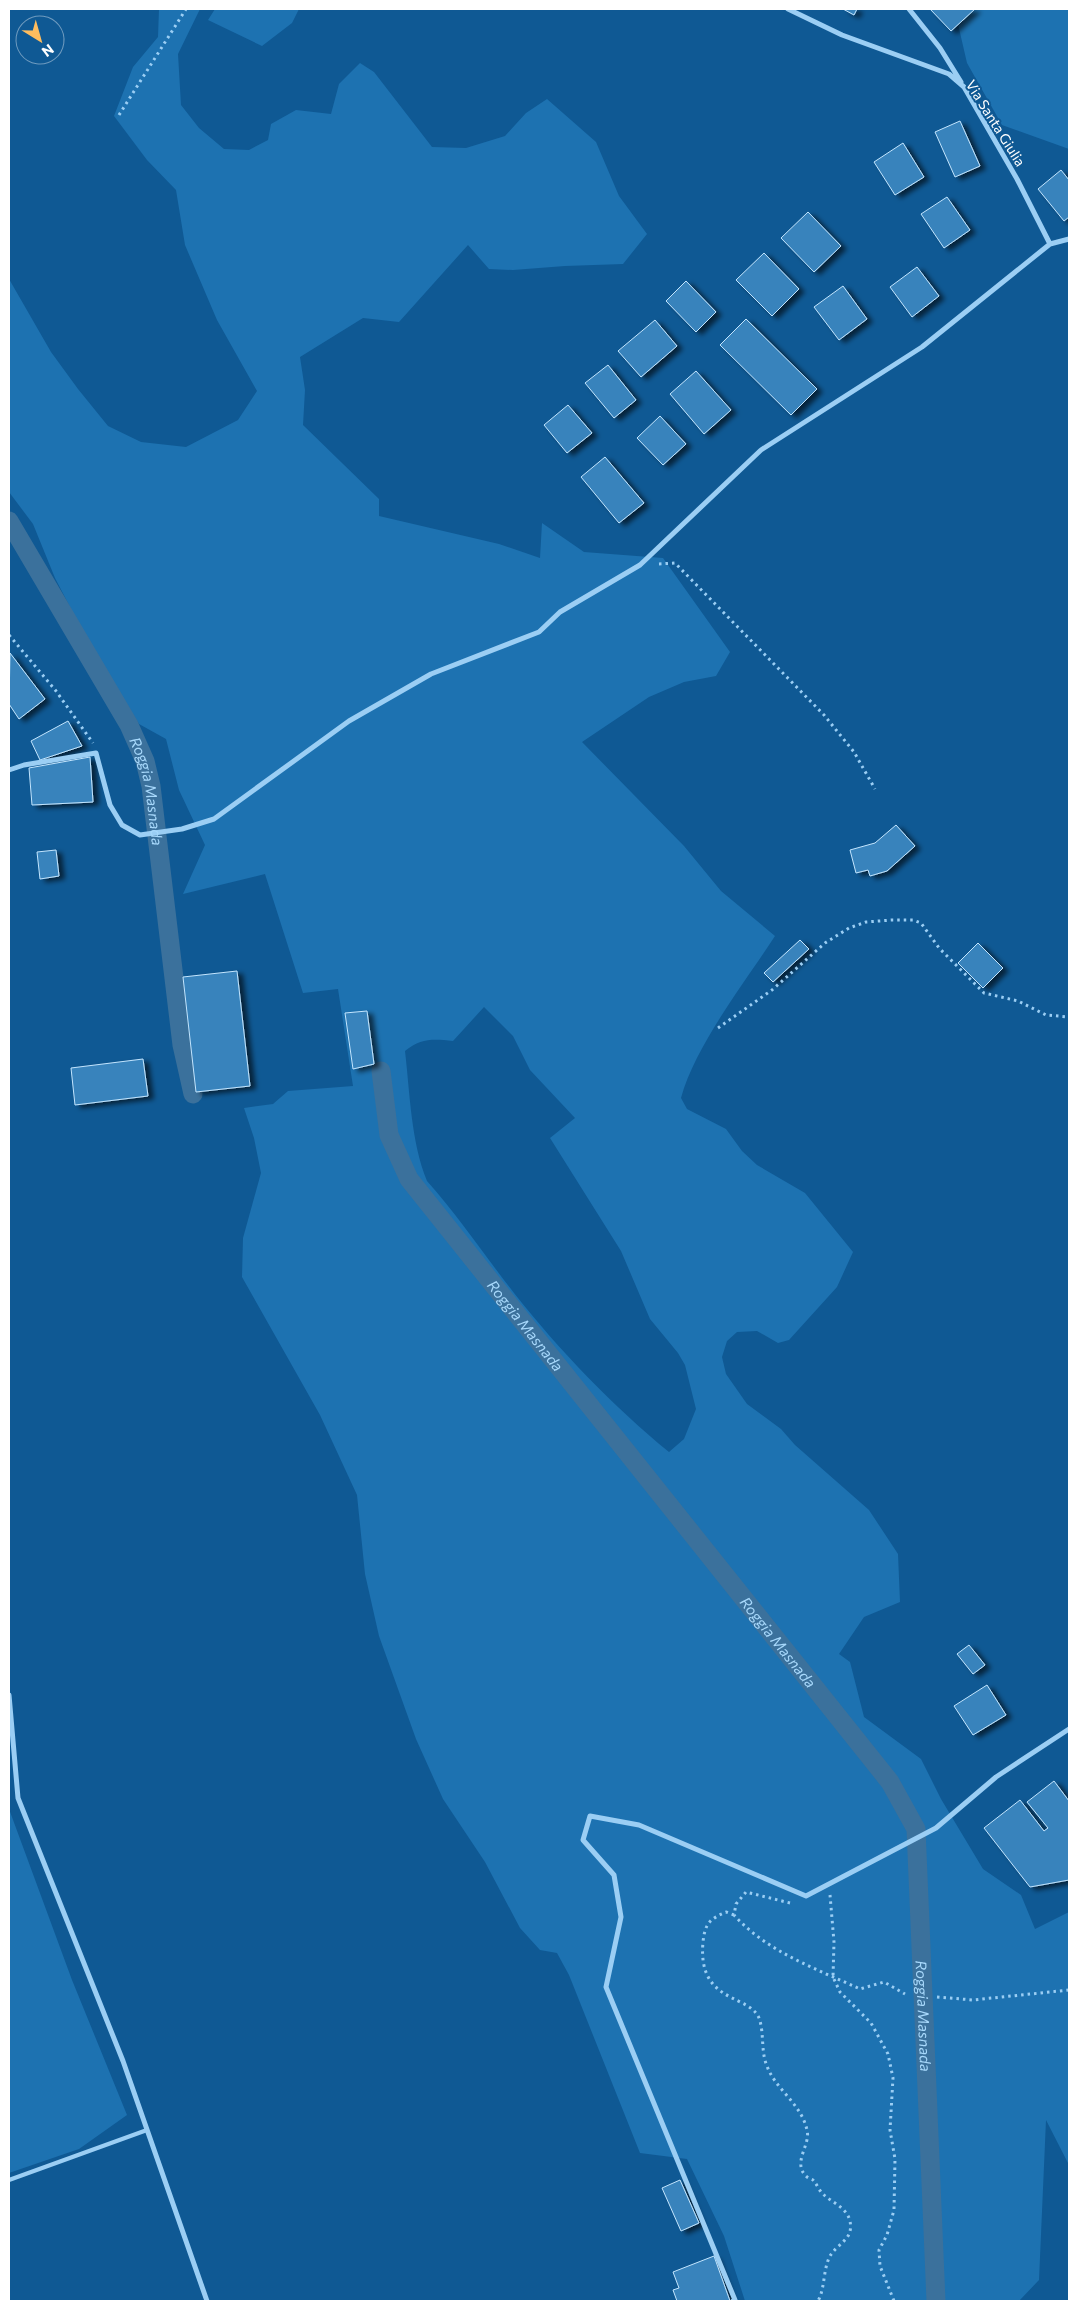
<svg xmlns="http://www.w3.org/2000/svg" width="1078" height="2310" font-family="Commissioner,sans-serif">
<defs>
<filter id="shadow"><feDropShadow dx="5.5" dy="3" stdDeviation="2.5" flood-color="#0009"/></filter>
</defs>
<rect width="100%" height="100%" fill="#0f5994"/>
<path fill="#1d72b1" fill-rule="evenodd" d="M 159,9 L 200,9 L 178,54 L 181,105 L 199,128 L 224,149 L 249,150 L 268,140 L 271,124 L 296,110 L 331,114 L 339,84 L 360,63 L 374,72 L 432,147 L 466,148 L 505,136 L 526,113 L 547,99 L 596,142 L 619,196 L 647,234 L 623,264 L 565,266 L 513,270 L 489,269 L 468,245 L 399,322 L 363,318 L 300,357 L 305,390 L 303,425 L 379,499 L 379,516 L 499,544 L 540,558 L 542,523 L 584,552 L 663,558 L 730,652 L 716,676 L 684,682 L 649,697 L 582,742 L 684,846 L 721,891 L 775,936 C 745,982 695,1046 681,1098 L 687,1109 L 726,1129 L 742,1151 L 757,1165 L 805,1193 L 853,1252 L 837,1287 L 789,1340 L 778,1343 L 757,1331 L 737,1332 L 727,1341 L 722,1357 L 726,1374 L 747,1404 L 781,1429 L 795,1445 L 869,1510 L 898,1554 L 900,1602 L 864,1617 L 839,1654 L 850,1662 L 864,1717 L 921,1759 L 941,1799 L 983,1869 L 1021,1895 L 1035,1929 L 1069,1912 L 1069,2165 L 1046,2120 L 1039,2280 L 1019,2301 L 745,2301 L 724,2236 L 687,2159 L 640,2153 L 569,1975 L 557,1953 L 540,1950 L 520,1928 L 485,1862 L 443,1799 L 416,1739 L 379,1636 L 365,1574 L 357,1495 L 320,1415 L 242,1277 L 243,1238 L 261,1173 L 254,1138 L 244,1108 L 273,1104 L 288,1091 L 353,1086 L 338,989 L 303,993 L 265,874 L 183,894 L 205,845 L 179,790 L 166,739 L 139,724 L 84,634 L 55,578 L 33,524 L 9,492 L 9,279 L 51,352 L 78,389 L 108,426 L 141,442 L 186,447 L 238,420 L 257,391 L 217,320 L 185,245 L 176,190 L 147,160 L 114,116 L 133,67 L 158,37 ZM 484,1007 L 513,1036 L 530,1070 L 575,1118 L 550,1138 L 621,1251 L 650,1319 L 678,1353 L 685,1365 L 696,1409 L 684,1439 L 669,1452 C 614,1407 558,1349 514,1293 C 485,1256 459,1217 427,1181 C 411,1142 410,1094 405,1051 C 421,1038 433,1039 453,1041 Z
M 215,9 L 299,9 L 292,23 L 262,46 L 208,20 Z
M 975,9 L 1069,9 L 1069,149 L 1002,125 L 967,63 L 958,24 Z
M 9,1809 L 72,1980 L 127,2115 L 79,2149 L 9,2173 Z"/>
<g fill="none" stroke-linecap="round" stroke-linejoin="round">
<g stroke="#3b719c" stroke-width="19">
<path id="s1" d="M 9,521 L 129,725 L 145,761 L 151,786 L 182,1045 L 193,1094"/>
<path id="s2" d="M 381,1071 L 389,1135 L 409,1179 L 890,1782 L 916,1829 L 936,2301"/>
</g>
</g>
<path fill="#3783bc" stroke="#c3e5fe" filter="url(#shadow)" d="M 843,9 L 857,9 L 854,15 Z
M 930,9 L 975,9 L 951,31 Z
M 960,121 L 980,166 L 955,177 L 935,132 Z
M 903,143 L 924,177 L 895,195 L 874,162 Z
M 1061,170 L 1069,180 L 1069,217 L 1064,221 L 1038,189 Z
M 947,197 L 970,230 L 944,248 L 921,214 Z
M 808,212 L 841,246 L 814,272 L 781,238 Z
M 764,253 L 799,289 L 772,316 L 736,280 Z
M 917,267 L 939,296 L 912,317 L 890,287 Z
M 686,281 L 716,312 L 696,332 L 666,301 Z
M 843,286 L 867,319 L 839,340 L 814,307 Z
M 746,319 L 817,389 L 791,415 L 720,345 Z
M 655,320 L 677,346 L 641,377 L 618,351 Z
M 608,365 L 636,400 L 614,418 L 585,383 Z
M 696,371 L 731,410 L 704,434 L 670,394 Z
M 568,405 L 592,433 L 567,453 L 544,425 Z
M 660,416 L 686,444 L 663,465 L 637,438 Z
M 605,457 L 644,503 L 619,523 L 581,477 Z
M 10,653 L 45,699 L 19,719 L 9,704 Z
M 68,721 L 82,746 L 40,760 L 31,741 Z
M 90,757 L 93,802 L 32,805 L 29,768 Z
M 896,825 L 915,846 L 887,871 L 870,876 L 868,870 L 856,873 L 850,850 L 875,843 Z
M 56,850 L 59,876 L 40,879 L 37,852 Z
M 800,940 L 809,949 L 773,982 L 764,973 Z
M 978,943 L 1003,968 L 983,988 L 958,963 Z
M 237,971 L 250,1086 L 196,1092 L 183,977 Z
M 367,1011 L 374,1064 L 353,1069 L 345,1013 Z
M 143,1059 L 148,1096 L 75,1105 L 71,1068 Z
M 969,1645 L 985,1665 L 973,1674 L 957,1654 Z
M 987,1685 L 1006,1715 L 973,1735 L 954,1706 Z
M 1054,1781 L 1069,1801 L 1069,1880 L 1030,1887 L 984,1828 L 1020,1800 L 1044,1831 L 1048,1828 L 1027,1802 Z
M 680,2180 L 699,2223 L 681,2231 L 662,2188 Z
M 714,2256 L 730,2301 L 677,2301 L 673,2290 L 679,2288 L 673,2272 Z"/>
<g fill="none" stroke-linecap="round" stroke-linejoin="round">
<path stroke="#9bcef4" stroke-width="3" stroke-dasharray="2.5 4" stroke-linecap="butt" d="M 119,115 L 186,9
M 659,564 L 675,563 L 824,715 L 854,752 L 875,789
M 9,635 L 56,691 L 93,743
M 718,1028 L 772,990 L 825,943 L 849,928 L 866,922 L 892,920 L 913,920 L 921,923 L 939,948 L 984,993 L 1018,1001 L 1046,1015 L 1069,1017
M 830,1895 L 834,1942 L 833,1977 L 840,1992 L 871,2023 L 888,2054 L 893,2078 L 890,2130 L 895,2159 L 894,2210 L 887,2235 L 879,2250 L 880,2266 L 894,2301
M 790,1903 L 746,1892 L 736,1904 L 734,1915 C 767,1952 817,1969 860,1989 L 884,1982 L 905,1994
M 734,1915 L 726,1912 C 710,1919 705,1923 703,1942 C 697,2006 753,1993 760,2021 C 764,2036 761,2052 767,2066 C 775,2089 801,2103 807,2130 C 811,2145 792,2162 806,2176 C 808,2178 811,2179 813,2180 C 817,2184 819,2191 824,2195 C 833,2203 847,2208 850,2221 C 854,2241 836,2243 829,2258 C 823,2272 825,2288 818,2301
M 937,1997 L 973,2000 L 1069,1990"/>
<path stroke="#9bcef4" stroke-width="4" d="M 9,2180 L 147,2130"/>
<path stroke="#9bcef4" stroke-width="5" d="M 788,9 L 842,35 L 949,74 L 964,87 L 1017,179 L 1050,244 L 1069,239
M 909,9 L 940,48 L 961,82
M 9,770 L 24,765 L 96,753 L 110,805 L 122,825 L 140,835 L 182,829 L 214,819 L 349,721 L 431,674 L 539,632 L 560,612 L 640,565 L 761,450 L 922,347 L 1050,244
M 9,1695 L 18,1798 L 123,2061 L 207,2301
M 733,2301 L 735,2300 L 606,1987 L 621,1917 L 614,1875 L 583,1840 L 590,1816 L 639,1825 L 806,1896 L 936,1828 L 996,1777 L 1069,1729"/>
</g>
<g text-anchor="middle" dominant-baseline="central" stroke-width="4" stroke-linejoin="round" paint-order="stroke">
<g font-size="14" fill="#fff" stroke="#0f5994">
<text transform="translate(996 123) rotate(58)">Via Santa Giulia</text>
</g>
<g font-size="15" font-style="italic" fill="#a7d8fb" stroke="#0f5994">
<text stroke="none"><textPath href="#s1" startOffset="306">Roggia Masnada</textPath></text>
<text stroke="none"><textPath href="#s2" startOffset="300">Roggia Masnada</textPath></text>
<text stroke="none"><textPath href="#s2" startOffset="705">Roggia Masnada</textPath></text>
<text stroke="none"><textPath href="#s2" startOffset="1125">Roggia Masnada</textPath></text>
</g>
</g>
<rect width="1078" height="2310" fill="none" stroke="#ffffff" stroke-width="20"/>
<g transform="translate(40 40) rotate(143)"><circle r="24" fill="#0f5994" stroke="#6f9bbf"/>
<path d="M0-4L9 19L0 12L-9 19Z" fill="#ffbd5e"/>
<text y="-8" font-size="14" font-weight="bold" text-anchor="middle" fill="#ffffff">N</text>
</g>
</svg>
